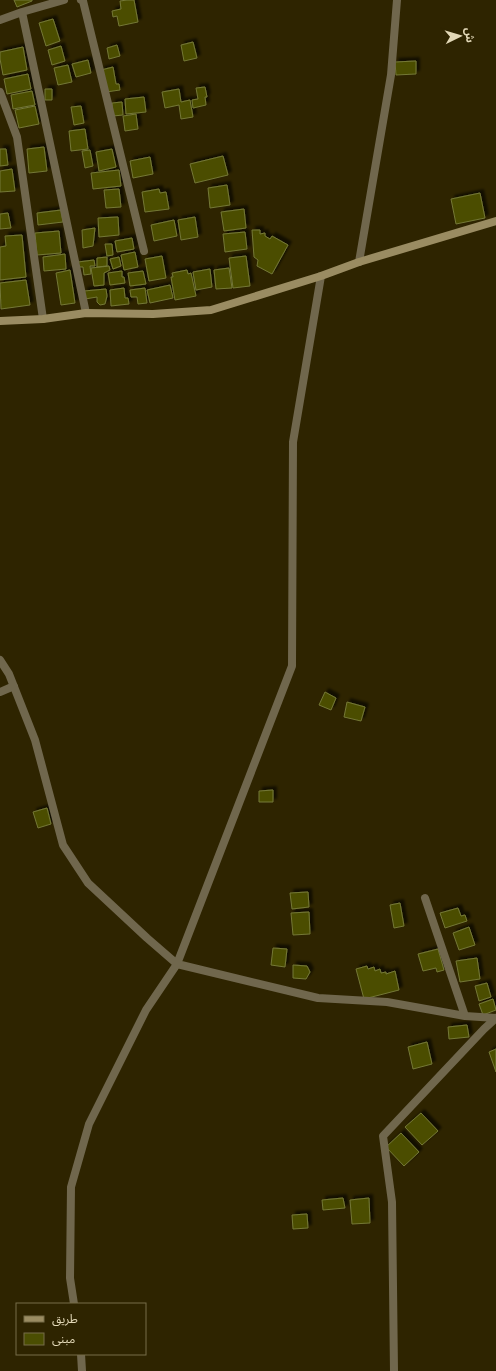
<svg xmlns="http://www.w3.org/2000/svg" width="496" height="1371" font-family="'IBM Plex Sans','Noto Sans Arabic',sans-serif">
<defs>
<filter id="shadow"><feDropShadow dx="3.5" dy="-3.5" stdDeviation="1" flood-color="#0009"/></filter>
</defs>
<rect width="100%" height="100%" fill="#2e2400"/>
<path fill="#4b4e02" stroke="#747836" filter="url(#shadow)" d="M 14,0 L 32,0 L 32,1 L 17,7 Z
M 127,0 L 134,0 L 138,22 L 119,26 L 117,16 L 113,17 L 112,11 L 121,9 L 120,1 Z
M 53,19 L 60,41 L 46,46 L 39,23 Z
M 193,42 L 197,58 L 184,61 L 181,45 Z
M 117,45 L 120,56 L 109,59 L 107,48 Z
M 61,46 L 65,61 L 52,65 L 48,50 Z
M 23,47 L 27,70 L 3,75 L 0,59 L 0,52 Z
M 88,60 L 91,73 L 76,77 L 72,64 Z
M 416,61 L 416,74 L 396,75 L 395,62 Z
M 68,65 L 72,82 L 58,85 L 54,68 Z
M 113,67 L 116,84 L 119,84 L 120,90 L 106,92 L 101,70 Z
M 28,74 L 31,89 L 7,94 L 4,79 Z
M 205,87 L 207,97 L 205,97 L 206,105 L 193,108 L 192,100 L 198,99 L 196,88 Z
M 45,89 L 52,89 L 52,100 L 45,100 Z
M 179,89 L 181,102 L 190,100 L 193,117 L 181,119 L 179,105 L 165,108 L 162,92 Z
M 32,91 L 35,105 L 13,109 L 11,95 Z
M 144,97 L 146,112 L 126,114 L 125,99 Z
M 122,102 L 123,115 L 113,116 L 112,103 Z
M 35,106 L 39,124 L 19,128 L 15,110 Z
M 81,106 L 84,123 L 74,125 L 71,107 Z
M 136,114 L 138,129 L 125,131 L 123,116 Z
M 85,129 L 88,149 L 71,151 L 69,131 Z
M 44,147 L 47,171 L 29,173 L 27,149 Z
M 0,149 L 6,149 L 8,165 L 0,166 Z
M 112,149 L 116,167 L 99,171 L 96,152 Z
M 90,150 L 93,166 L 85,168 L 82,151 Z
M 223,156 L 228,175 L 195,183 L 190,164 Z
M 150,157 L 153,174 L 133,178 L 130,161 Z
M 12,169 L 15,191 L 0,192 L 0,171 Z
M 119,170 L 121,186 L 93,189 L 91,173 Z
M 227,185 L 230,205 L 210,208 L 208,188 Z
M 119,189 L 121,207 L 106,208 L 104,190 Z
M 159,189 L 160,193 L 166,192 L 169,209 L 145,212 L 142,192 Z
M 480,193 L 485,218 L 456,224 L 451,199 Z
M 244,209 L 246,228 L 224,231 L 221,212 Z
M 61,210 L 63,222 L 38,225 L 37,213 Z
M 8,213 L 11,228 L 0,229 L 0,214 Z
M 118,217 L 119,235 L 99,237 L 98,218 Z
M 195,217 L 198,237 L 181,240 L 178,220 Z
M 174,220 L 177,236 L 154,241 L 151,225 Z
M 95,228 L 93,246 L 83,248 L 82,230 Z
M 252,230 L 260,230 L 260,234 L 265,233 L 265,236 L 270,239 L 272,236 L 288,245 L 272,274 L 257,266 L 258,260 L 254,257 Z
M 59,231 L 61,253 L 37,255 L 35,233 Z
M 245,232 L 247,249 L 225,252 L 223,234 Z
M 22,235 L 26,277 L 0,280 L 0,247 L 6,246 L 5,236 Z
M 132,238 L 134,249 L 117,252 L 115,241 Z
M 105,244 L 112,244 L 113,255 L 107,256 Z
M 135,252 L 138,267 L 124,270 L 121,255 Z
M 65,254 L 66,269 L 44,271 L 43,257 Z
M 162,256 L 166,278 L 149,281 L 145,259 Z
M 246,256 L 250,286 L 233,288 L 229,258 Z
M 107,257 L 107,266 L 97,267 L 97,258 Z
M 119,257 L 121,266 L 113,269 L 110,259 Z
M 94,260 L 95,266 L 90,266 L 91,274 L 84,275 L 83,267 L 79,267 L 78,262 Z
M 109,266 L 110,270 L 104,273 L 104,285 L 94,286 L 91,268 Z
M 229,268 L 232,288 L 216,289 L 214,270 Z
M 210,269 L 212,287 L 196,290 L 193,272 Z
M 70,270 L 75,303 L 61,305 L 56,273 Z
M 187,270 L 188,274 L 191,273 L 196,296 L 175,300 L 171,277 L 173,277 L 172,273 Z
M 122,271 L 122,277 L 124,277 L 125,283 L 110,285 L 108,273 Z
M 143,271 L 146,284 L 130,286 L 128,273 Z
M 26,280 L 30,305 L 1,309 L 0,283 Z
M 170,285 L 173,298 L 150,303 L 147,290 Z
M 124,288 L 125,298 L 128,298 L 129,304 L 111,306 L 110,290 Z
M 145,288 L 147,303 L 138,304 L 137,297 L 131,297 L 130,290 Z
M 106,289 L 107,296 L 105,304 L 100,305 L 97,302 L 97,297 L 85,299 L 84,291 Z
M 325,692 L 336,698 L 331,710 L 319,705 Z
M 347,702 L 365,707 L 361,721 L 344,717 Z
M 273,790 L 273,802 L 259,802 L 259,791 Z
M 47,808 L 51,824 L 38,828 L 33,812 Z
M 308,892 L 309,907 L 292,909 L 290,893 Z
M 400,903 L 404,926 L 394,928 L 390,905 Z
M 458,908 L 461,916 L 465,915 L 467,921 L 445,928 L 440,913 Z
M 309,912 L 310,934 L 293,935 L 291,913 Z
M 469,927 L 475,945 L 459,950 L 453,933 Z
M 273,948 L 287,949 L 285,967 L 271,965 Z
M 438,949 L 444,970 L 437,972 L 436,968 L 423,971 L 418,954 Z
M 477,958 L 480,979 L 460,982 L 456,961 Z
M 293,965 L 307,966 L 310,972 L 306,979 L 293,978 Z
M 367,966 L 368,969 L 374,967 L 375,971 L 380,969 L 381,973 L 386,972 L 386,974 L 395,971 L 399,990 L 364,999 L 356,969 Z
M 487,983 L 491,997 L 479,1001 L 475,986 Z
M 493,999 L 496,1010 L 483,1015 L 479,1004 Z
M 467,1025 L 469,1037 L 449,1039 L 448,1027 Z
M 427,1042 L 432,1064 L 413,1069 L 408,1047 Z
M 496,1049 L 496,1072 L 489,1052 Z
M 421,1113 L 438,1131 L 422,1145 L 405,1127 Z
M 401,1133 L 419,1152 L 404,1166 L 386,1147 Z
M 343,1198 L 345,1208 L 323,1210 L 322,1200 Z
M 369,1198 L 370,1223 L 352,1224 L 350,1200 Z
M 307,1214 L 308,1228 L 293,1229 L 292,1215 Z"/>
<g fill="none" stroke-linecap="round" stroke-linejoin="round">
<path stroke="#70674d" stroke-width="8" d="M 81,0 L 83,1 L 144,251
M 22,12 L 64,0
M 0,20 L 22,12 L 86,313
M 0,92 L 17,137 L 43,319
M 359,262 L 391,75 L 397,0
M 0,660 L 9,674 L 35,740 L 63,845 L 88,883 L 147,938 L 177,964 L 318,998 L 387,1002 L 465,1016 L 496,1018
M 0,692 L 14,686
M 425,898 L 465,1016
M 74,1304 L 70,1278 L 71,1187 L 89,1124 L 146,1010 L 177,964 L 292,666 L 293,442 L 321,276
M 81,1354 L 82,1371
M 394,1371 L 392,1202 L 383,1136 L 484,1029 L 496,1018"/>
<path stroke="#9a8c62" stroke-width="8" d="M 0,321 L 43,319 L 86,313 L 153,314 L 211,310 L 321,276 L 359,262 L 496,221"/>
</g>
<rect x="16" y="1303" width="130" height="52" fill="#2e2400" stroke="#766c49"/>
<rect x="24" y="1316" width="20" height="6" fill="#9a8c62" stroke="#766c49"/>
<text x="52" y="1323" font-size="12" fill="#e2d8b7">طريق</text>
<rect x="24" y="1333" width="20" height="12" fill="#4b4e02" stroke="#766c49"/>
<text x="52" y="1343" font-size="12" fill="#e2d8b7">مبنى</text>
<g transform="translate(460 36) rotate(85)" stroke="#2e2400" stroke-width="3" paint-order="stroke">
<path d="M0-3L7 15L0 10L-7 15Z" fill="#e2d8b7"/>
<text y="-6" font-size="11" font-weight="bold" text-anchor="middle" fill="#e2d8b7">ش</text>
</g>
</svg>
